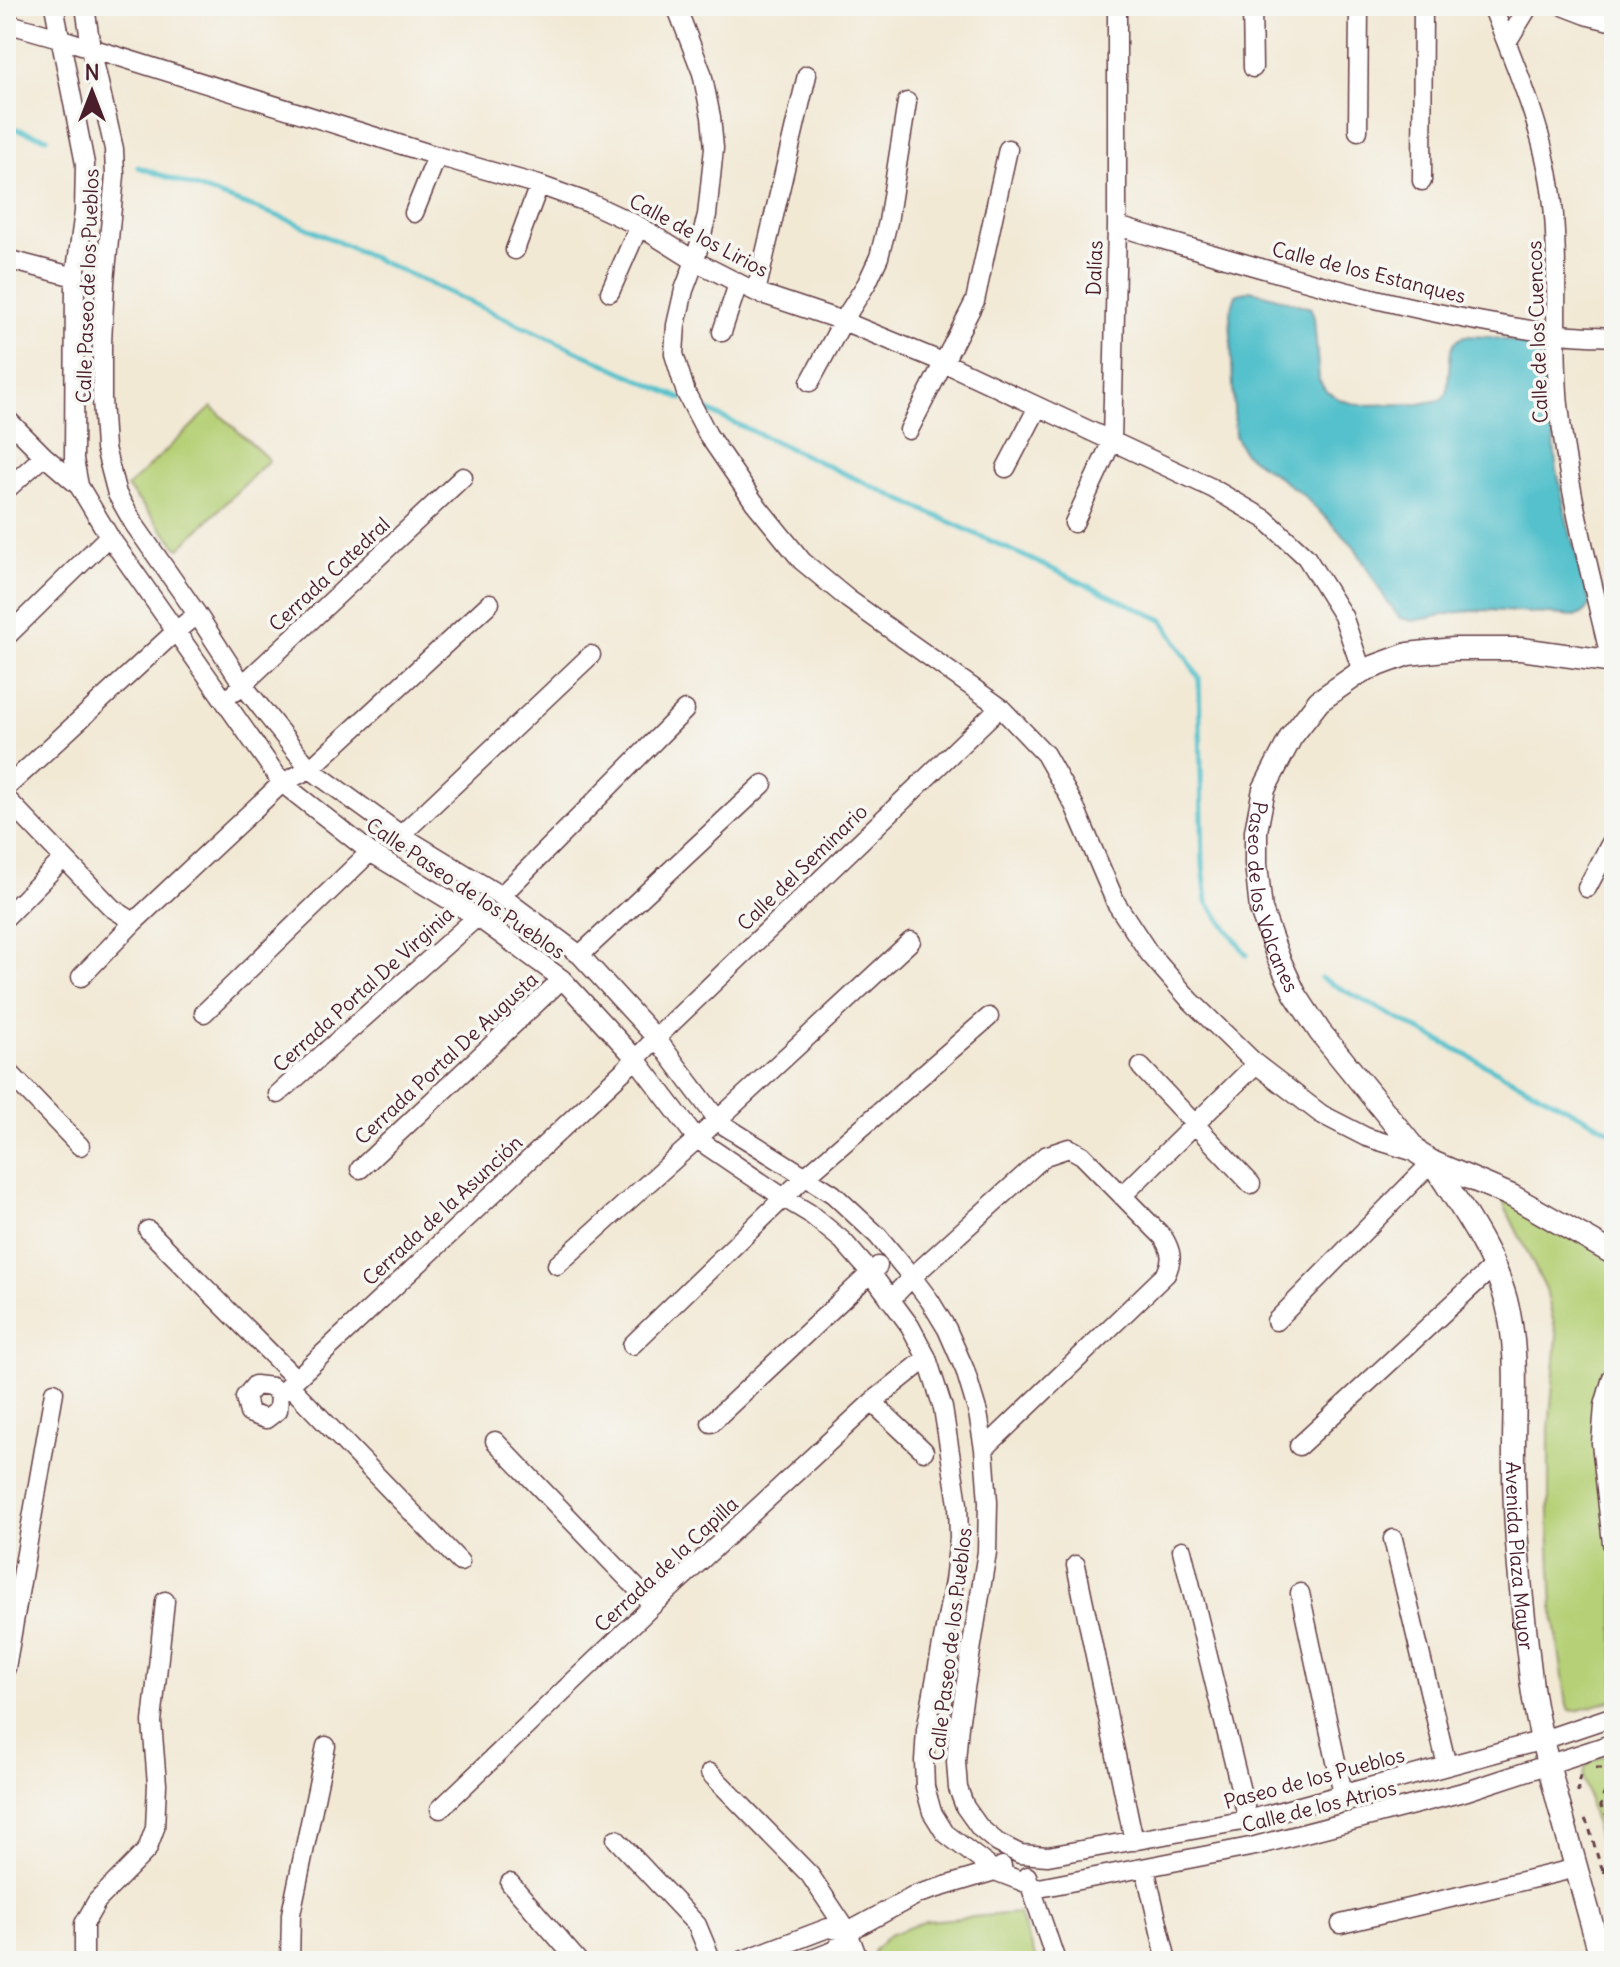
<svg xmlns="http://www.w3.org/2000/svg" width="1620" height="1967" font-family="Delius,sans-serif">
<rect width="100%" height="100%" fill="#f6f6f2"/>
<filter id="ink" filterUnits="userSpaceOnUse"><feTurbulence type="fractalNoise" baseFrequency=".0125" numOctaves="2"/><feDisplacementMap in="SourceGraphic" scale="16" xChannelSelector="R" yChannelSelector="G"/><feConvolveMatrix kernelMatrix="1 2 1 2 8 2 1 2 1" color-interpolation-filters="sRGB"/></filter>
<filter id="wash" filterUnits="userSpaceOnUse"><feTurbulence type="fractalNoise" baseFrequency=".006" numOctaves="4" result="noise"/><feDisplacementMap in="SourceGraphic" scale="32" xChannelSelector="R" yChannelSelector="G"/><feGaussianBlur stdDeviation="1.8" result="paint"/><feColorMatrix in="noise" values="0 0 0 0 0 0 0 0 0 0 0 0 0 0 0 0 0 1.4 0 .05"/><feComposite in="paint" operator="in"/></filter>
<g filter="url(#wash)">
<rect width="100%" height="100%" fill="#f2e9d5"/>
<path fill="#b5d076" stroke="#807850" stroke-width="2" d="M 212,407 L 269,460 L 179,549 L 127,487 Z
M 1504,1200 L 1614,1250 L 1614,1700 L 1576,1711 L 1570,1710 L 1567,1705 L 1553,1608 L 1549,1525 L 1549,1429 L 1557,1337 L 1546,1290 L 1505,1207 Z
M 1614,1754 L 1614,1894 L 1583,1778 C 1584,1761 1598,1757 1614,1754 Z
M 1018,1913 L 1037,1961 L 877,1961 L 873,1951 L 889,1935 L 926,1921 Z"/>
<path fill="#54c1cc" stroke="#4f707c" stroke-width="2" d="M 1250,290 L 1311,308 L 1314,318 L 1319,380 L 1325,390 L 1341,400 L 1358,405 L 1419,404 L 1440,400 L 1447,394 L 1451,350 L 1455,342 L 1464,336 L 1490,337 L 1520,343 L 1538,351 L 1548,365 L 1556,465 L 1568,525 L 1590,604 L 1585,612 L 1577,616 L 1488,610 L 1459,612 L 1413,621 L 1400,618 L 1388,603 L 1354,546 L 1302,494 L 1243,452 L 1235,435 L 1230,312 L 1236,295 Z"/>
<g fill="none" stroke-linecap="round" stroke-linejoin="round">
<path stroke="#54c1cc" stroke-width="5" d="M 6,126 L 47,138
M 138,167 L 292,221 L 682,399
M 702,408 L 1163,620 L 1199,678 L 1203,865 L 1207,902 L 1247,955
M 1321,978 L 1614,1133"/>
</g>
</g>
<g filter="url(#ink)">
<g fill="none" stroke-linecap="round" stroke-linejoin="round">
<g stroke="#633d44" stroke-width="21">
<path id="minor" d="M 54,6 L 85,164 L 84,212 L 75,277 L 74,459 L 79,486 L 109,536 L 282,783 L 370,852 L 477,917 L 562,979 L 636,1059 L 697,1139 L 784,1198 L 809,1213 L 843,1241 L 871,1273 L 910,1326 L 927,1358 L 943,1408 L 958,1504 L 959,1538 L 954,1581 L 926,1730 L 924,1761 L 925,1787 L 932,1812 L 945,1833 L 995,1871 L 1039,1888 L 1255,1846 L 1467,1791 L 1614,1743
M 85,6 L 91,48 L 114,149 L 115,175 L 105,282 L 102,343 L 102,399 L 105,448 L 117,494 L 134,524 L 197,614 L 243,685 L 310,769 L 401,835 L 501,896 L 580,955 L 656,1038 L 717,1119 L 725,1126 L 833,1194 L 878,1236 L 912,1277 L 930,1301 L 947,1329 L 965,1370 L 978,1413 L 984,1449 L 988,1502 L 987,1552 L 959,1725 L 956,1762 L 958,1788 L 965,1807 L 980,1828 L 998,1843 L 1020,1854 L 1048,1856 L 1248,1820 L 1543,1740 L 1614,1716
M 676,6 L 702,73 L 711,117 L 714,148 L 707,215 L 695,261 L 684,290 L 676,325 L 674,354 L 686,393 L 708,435 L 754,502 L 802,561 L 848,599 L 1000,707 L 1045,754 L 1074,805 L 1116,903 L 1149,953 L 1190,1000 L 1256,1064 L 1321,1114 L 1366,1137 L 1418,1153
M 1252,6 L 1253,68
M 1492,6 C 1519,74 1549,142 1554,216 C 1559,278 1553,342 1559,405 C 1568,492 1591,576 1611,661
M 1563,6 L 1589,16 L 1614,22
M 6,23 L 59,38 L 437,156 L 539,185 L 592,204 L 639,226 L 695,261 L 756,292 L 843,321 L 945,363 L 1212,488 L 1265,519 L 1306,557 L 1343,616 L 1362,671
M 1507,42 L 1529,6
M 1358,131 L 1359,6
M 1422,181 L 1423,6
M 414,213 L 437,156
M 1117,226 C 1260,268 1405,314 1553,333 C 1573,336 1594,336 1614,337
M 515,250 L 539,185
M 6,259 L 75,277
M 610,292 L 639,226
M 756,292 L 807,75
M 722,332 L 738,284
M 810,382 L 843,321 L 867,283 L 879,257 L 888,222 L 907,102
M 6,418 L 44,456 L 79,486
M 909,430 L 975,301 L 1008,149
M 1006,468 L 1038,407
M 6,490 L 44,456
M 1074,523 L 1112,441 L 1117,226 L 1117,6
M 6,637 L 109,536
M 235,692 L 463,477
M 6,788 L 175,632 L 197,614
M 6,798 L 112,908 L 134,922
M 401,835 L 591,655
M 1587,888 L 1614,837
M 501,896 L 685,710
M 6,917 L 63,859
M 580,955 L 763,784
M 81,977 L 134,922 L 282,783 L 310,769 L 490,603
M 204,1013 L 370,852
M 1141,1067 L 1251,1184
M 6,1069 L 80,1146
M 278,1094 L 477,917
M 360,1169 L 562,979
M 1122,1196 L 1256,1064
M 148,1230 L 295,1378
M 557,1265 L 697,1139 L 911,941
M 890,1300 L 912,1277 L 1045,1156 L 1069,1148 L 1082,1155 L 1163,1237 C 1172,1252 1173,1259 1166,1274 L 984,1449
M 1276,1321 L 1432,1162
M 632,1345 L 805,1177 L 989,1017
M 255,1385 L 272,1387 L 279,1395 L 278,1410 L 266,1419 L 249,1413 L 245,1397 Z
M 289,1385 L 460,1562
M 279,1395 L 636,1059 L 656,1038 L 1000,707
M 872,1402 L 924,1451
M 711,1423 L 878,1266
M 495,1441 L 653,1605
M 1299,1446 L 1494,1266
M 1393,1539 L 1447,1766
M 1182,1550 L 1248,1820
M 1076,1565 L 1134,1841
M 1300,1593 L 1343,1794
M 6,1668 L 54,1392
M 710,1773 L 810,1875 L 848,1932 L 859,1961
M 440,1809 L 653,1605 L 872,1402 L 927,1358
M 616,1839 L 697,1925 L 712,1961
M 1145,1868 L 1167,1961
M 1027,1876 L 1056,1961
M 510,1883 L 578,1961
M 1341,1924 L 1577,1868
M 84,1961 L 84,1924 L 97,1901 L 147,1850 L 155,1828 L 157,1784 L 152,1722 L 165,1601
M 290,1961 L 291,1914 L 326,1746
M 741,1961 L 828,1928 L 848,1932
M 807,1961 L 836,1950 L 848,1932 L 918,1894 L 995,1871 L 1002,1866"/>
</g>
<g stroke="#633d44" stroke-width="25">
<g id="tertiary">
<path id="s1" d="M 1614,662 L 1521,649 L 1454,649 L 1408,654 L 1362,671 L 1319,701 L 1291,737 L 1264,789 L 1256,831 L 1256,864 L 1261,910 L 1278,957 L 1295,994 L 1320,1032 L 1418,1153 L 1432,1162 L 1512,1196 L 1614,1254"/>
<path id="s2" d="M 1432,1162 C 1459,1205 1492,1249 1506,1300 C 1519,1350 1514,1399 1514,1450 C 1513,1527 1522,1604 1531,1679 C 1536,1723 1549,1767 1560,1809 C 1574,1860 1588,1910 1602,1961"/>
<path d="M 1614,1378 L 1606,1406 L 1603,1443 L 1614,1543"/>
</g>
</g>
<path stroke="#633d44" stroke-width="3" stroke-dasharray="6 6" stroke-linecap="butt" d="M 1596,1768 L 1605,1768 L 1611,1775 C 1608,1787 1602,1795 1601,1807 L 1614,1825
M 1578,1793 L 1578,1783 L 1581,1773
M 1585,1819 C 1596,1840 1595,1867 1614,1883
M 1604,1873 L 1614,1850"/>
<use href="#minor" stroke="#fff" stroke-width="18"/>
<use href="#tertiary" stroke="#fff" stroke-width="22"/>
</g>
</g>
<g text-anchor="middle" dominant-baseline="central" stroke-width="7" stroke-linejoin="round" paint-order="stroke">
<g font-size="20" fill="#4a1f2b" stroke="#f6f6f2">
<text transform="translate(699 235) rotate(28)">Calle de los Lirios</text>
<text transform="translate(1094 268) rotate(-88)">Dalías</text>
<text transform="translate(1369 272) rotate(14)">Calle de los Estanques</text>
<text transform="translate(87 286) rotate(-88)">Calle Paseo de los Pueblos</text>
<text transform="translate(1537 332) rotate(-92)">Calle de los Cuencos</text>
<text transform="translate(329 574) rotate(-43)">Cerrada Catedral</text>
<text transform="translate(802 867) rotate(-44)">Calle del Seminario</text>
<text transform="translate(466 888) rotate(34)">Calle Paseo de los Pueblos</text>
<text stroke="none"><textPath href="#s1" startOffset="524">Paseo de los Volcanes</textPath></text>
<text transform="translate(363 989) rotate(-42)">Cerrada Portal De Virginia</text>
<text transform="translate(446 1058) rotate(-43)">Cerrada Portal De Augusta</text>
<text transform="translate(442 1210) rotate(-43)">Cerrada de la Asunción</text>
<text stroke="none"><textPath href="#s2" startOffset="414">Avenida Plaza Mayor</textPath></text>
<text transform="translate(666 1564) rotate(-43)">Cerrada de la Capilla</text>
<text transform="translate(950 1644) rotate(-83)">Calle Paseo de los Pueblos</text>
<text transform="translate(1314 1778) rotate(-15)">Paseo de los Pueblos</text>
<text transform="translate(1319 1806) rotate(-14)">Calle de los Atrios</text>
</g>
</g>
<rect width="1620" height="1967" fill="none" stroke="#f6f6f2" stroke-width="32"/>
<g transform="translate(92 92)" stroke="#f6f6f2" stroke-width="6" paint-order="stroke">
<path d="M0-6L14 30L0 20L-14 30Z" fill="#4a1f2b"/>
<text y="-12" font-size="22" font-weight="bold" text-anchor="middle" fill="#4a1f2b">N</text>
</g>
</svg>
